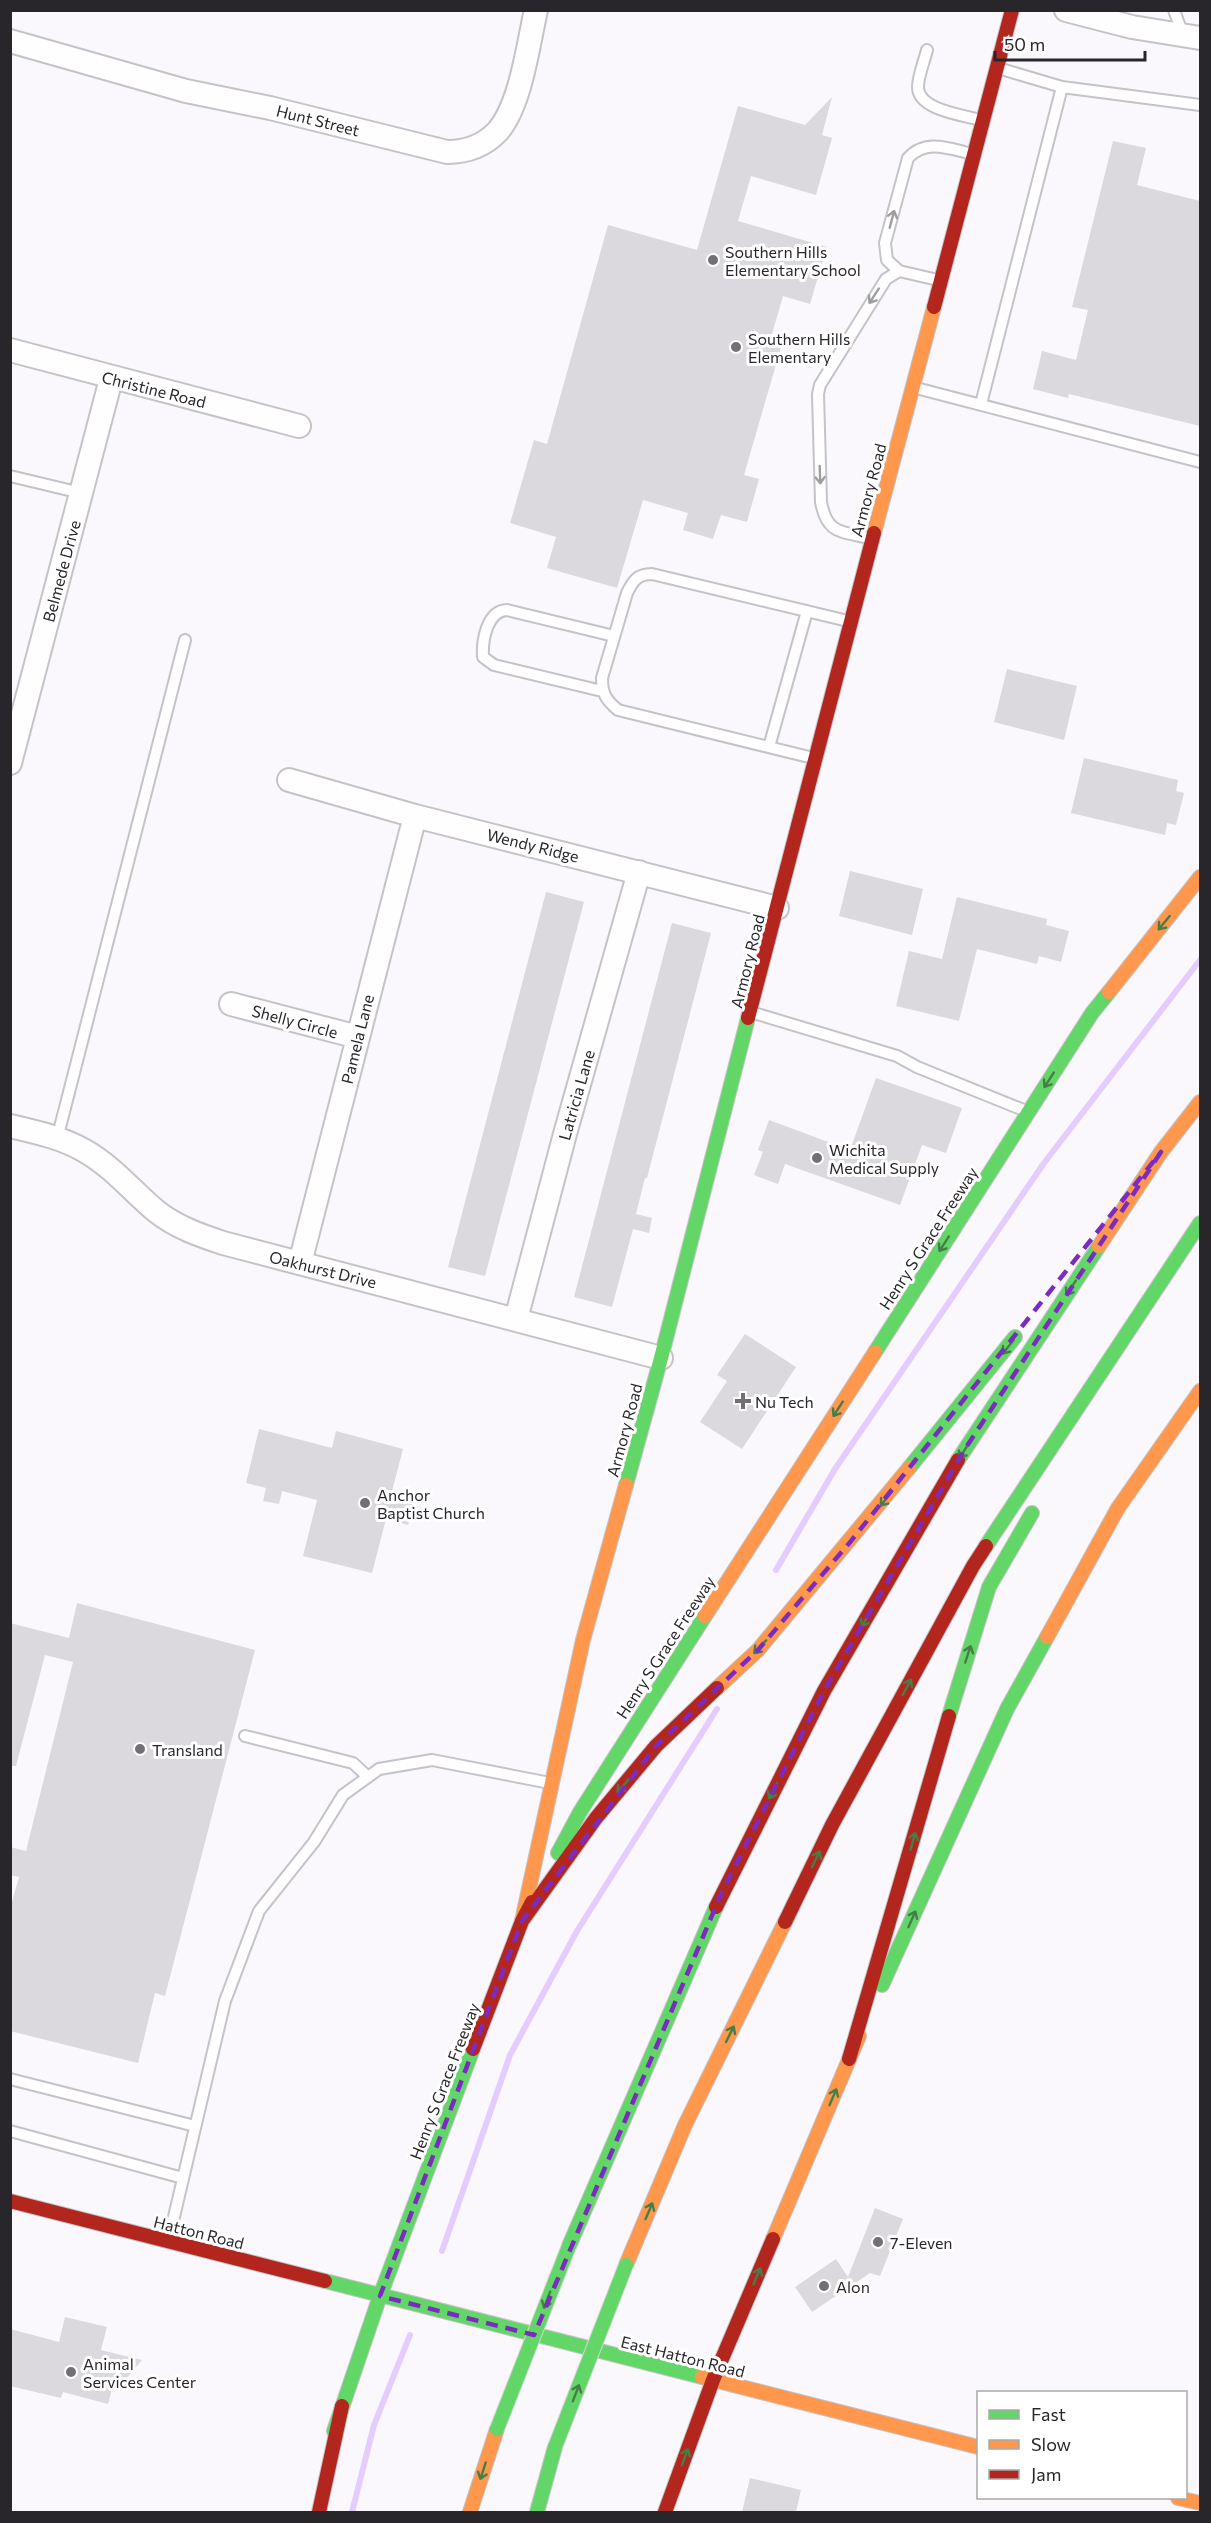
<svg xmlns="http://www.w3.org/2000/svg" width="1211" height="2523" font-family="Commissioner,sans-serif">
<rect width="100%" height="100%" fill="#faf8fc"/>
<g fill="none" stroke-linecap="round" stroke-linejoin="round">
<path stroke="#e4cdfe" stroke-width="6" d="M 776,1570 L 835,1469 L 1044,1163 L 1200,960
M 442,2251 L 510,2055 L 577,1931 L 717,1709
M 352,2512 L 374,2425 L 410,2335"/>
</g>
<path fill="#dbd9de" d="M 832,97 L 822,135 L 832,138 L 816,195 L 751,176 L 738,221 L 827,247 L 810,304 L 783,296 L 772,334 L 784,337 L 744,475 L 759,479 L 747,522 L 721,515 L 713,539 L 683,530 L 688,513 L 643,500 L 617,588 L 547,568 L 556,537 L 510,523 L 534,440 L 547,444 L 608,225 L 697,250 L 738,106 L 805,125 Z
M 1113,141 L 1146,148 L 1137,185 L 1200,201 L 1200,426 L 1069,394 L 1068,398 L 1033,389 L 1042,351 L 1076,360 L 1088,310 L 1072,307 Z
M 1007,669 L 1077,686 L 1064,740 L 994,722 Z
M 1084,758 L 1178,780 L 1176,791 L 1184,793 L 1176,825 L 1167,823 L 1165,835 L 1071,813 Z
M 850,871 L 923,889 L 912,935 L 839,916 Z
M 546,892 L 584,902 L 485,1276 L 448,1267 Z
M 957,897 L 1047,919 L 1046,925 L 1069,931 L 1061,962 L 1039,956 L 1037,964 L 977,949 L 959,1021 L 896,1006 L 909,951 L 942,959 Z
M 672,923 L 711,933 L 647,1178 L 645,1178 L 636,1214 L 652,1218 L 649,1233 L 633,1229 L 612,1307 L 574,1297 Z
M 876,1078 L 962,1108 L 946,1153 L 922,1145 L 900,1205 L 785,1164 L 778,1184 L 754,1175 L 763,1152 L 758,1150 L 769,1120 L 850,1150 Z
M 745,1334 L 796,1367 L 742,1449 L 700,1422 L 727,1381 L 717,1375 Z
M 259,1429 L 332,1448 L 336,1431 L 403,1449 L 392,1491 L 416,1497 L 408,1525 L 386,1519 L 372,1573 L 303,1556 L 317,1500 L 282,1491 L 279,1504 L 263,1501 L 266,1488 L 246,1483 Z
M 77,1603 L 255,1650 L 165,1996 L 155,1993 L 138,2063 L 10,2031 L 10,1909 L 19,1877 L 10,1875 L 10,1847 L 26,1851 L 73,1662 L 45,1655 L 16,1766 L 10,1766 L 10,1623 L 69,1638 Z
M 875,2208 L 903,2219 L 880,2276 L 870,2273 L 812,2312 L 795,2287 L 836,2259 L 848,2277 Z
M 65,2317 L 107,2327 L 101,2350 L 142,2360 L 120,2386 L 113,2385 L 108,2404 L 63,2392 L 61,2398 L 10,2386 L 10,2329 L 59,2342 Z
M 750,2478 L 801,2490 L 796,2512 L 742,2512 Z"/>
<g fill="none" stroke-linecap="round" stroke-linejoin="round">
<g stroke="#c5c3c7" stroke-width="14">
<path id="lane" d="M 1174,10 L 1183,35
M 927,50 C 924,62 918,76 918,87 C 918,110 963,115 981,120
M 998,68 L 1062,87 L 1200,105
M 899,271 L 887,260 L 885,243 L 908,158 C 926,138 950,149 973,154
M 916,388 L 1200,462
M 981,404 L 1062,87
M 10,476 L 81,493
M 869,538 C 840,531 827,534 821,502 L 818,394 L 820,385 L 886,279 L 899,271 L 938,280
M 602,691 L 494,665 L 483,657 C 482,640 487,611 507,610 L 614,636
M 769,747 L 807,611
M 813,758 L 618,710 C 606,700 602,694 602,678 L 627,593 C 633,581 637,574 652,574 L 848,621
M 754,1013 L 897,1056 L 917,1067 L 1026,1111
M 57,1139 L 185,640
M 245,1736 L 353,1763 L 368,1777
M 10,2079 L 195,2126
M 10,2131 L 183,2178
M 169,2238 L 225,2001 L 259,1911 L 314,1842 L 343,1795 L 379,1769 L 432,1760 L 550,1783"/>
</g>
<g stroke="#c5c3c7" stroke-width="26">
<path id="street" d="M 1066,10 L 1132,27 L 1200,38
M 10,41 L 186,91 L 270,108 L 447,152 C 466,152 484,146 498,131 C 521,104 528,45 536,10
M 10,350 L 299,426
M 10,763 L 111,379
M 289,780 L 415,816 L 777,908
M 231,1004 L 358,1037
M 10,1126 C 36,1132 63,1138 85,1151 C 113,1167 132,1191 156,1211 C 176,1227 199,1235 223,1243 L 661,1358
M 300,1263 L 415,816
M 516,1319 L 565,1134 L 639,872"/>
</g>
<g stroke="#c5c3c7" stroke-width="16">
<path id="fast" d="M 875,1352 L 1092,1013 L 1109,992
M 958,1460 L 1099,1246
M 909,1468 L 1015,1337
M 626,1485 L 661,1358 L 748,1018
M 986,1546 L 1200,1223
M 949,1716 L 989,1587 L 1032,1513
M 558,1853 L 580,1812 L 705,1616
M 882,1985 L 1007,1709 L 1047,1637
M 569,2246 L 716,1907
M 325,2281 L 702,2377
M 334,2431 L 380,2296 L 473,2049
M 537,2512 L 555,2447"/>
</g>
<g stroke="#c5c3c7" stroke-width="16">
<path id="slow" d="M 874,533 L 934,307
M 1109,992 L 1200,877
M 1099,1246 L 1161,1152 L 1200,1102
M 705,1616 L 875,1352
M 1047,1637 L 1118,1508 L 1200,1391
M 717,1688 L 758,1650 L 909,1468
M 522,1921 L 583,1640 L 626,1485
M 773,2239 L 859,2036
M 626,2265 L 685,2125 L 785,1922
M 702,2377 L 978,2447
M 1178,2498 L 1200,2503
M 470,2512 L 497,2429"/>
</g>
<g stroke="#c5c3c7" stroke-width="16">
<path id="jam" d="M 934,307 L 1012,10
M 748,1018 L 874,533
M 716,1907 L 824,1691 L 958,1460
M 522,1921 L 596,1818 L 656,1746 L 717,1688
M 785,1922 L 832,1825 L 973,1566 L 986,1546
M 473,2049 L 522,1921 L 532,1902
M 849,2059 L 949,1716
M 10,2201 L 325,2281
M 319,2512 L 342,2406
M 665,2512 L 713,2380 L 773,2239"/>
</g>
<use href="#lane" stroke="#fefeff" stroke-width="10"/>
<use href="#street" stroke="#fefeff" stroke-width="22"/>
<use href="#fast" stroke="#63d668" stroke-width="14"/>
<use href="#slow" stroke="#ff974d" stroke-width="14"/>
<use href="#jam" stroke="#b3261e" stroke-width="14"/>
<g stroke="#d7d5d8" stroke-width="16" stroke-linecap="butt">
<path id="fast-bridge" d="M 497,2429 L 569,2246
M 555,2447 L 626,2265"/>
</g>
<use href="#fast-bridge" stroke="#63d668" stroke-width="14"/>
</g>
<defs><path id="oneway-shaft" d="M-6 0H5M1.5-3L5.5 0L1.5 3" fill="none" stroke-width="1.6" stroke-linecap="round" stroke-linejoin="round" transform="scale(1.5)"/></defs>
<g stroke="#9e9da0">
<use href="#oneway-shaft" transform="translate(892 219) rotate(-75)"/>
<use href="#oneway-shaft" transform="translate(874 296) rotate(123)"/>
<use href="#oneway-shaft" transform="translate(820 475) rotate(88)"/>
</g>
<g stroke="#467e4a">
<use href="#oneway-shaft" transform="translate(1164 923) rotate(129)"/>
<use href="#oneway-shaft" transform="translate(1049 1080) rotate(123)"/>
<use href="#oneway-shaft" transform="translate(944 1244) rotate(123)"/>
<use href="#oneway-shaft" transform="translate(1071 1288) rotate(123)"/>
<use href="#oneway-shaft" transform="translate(1008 1347) rotate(128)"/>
<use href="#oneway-shaft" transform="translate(838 1409) rotate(123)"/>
<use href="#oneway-shaft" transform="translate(964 1451) rotate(122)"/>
<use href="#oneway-shaft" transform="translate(886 1499) rotate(129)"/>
<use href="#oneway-shaft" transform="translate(866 1619) rotate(120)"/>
<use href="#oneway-shaft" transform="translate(760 1647) rotate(133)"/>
<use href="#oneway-shaft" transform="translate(968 1654) rotate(-72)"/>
<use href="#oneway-shaft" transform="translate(907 1687) rotate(-62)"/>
<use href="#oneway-shaft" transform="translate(623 1786) rotate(130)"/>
<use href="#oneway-shaft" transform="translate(773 1791) rotate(117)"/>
<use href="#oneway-shaft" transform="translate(913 1841) rotate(-74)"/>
<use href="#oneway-shaft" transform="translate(816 1859) rotate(-64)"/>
<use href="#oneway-shaft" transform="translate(912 1919) rotate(-66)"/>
<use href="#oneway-shaft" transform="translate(730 2034) rotate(-64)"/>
<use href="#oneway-shaft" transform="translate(833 2097) rotate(-67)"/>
<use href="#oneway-shaft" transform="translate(649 2211) rotate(-67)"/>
<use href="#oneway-shaft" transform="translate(757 2276) rotate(-67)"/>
<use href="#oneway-shaft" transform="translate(547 2300) rotate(111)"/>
<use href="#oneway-shaft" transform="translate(576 2393) rotate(-69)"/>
<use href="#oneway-shaft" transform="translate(685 2457) rotate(-70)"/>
<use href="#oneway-shaft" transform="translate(483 2471) rotate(108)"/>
</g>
<path fill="none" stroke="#7b2cbf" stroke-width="4.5" stroke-dasharray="12 8" stroke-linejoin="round" d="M 1161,1152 L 965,1449 L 824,1691 L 722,1892 L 534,2335 L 380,2296 L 522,1921 L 656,1746 L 758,1650 L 851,1541 Z"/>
<g fill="#727074" stroke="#fff" stroke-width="2">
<circle cx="713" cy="260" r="6"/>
<circle cx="736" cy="347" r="6"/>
<circle cx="817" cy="1158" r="6"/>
<path d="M740 1392h6v6h6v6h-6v6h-6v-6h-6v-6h6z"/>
<circle cx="365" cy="1503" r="6"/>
<circle cx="140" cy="1749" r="6"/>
<circle cx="878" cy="2242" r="6"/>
<circle cx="824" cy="2286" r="6"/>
<circle cx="71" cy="2372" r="6"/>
</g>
<g text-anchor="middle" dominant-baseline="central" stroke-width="6" stroke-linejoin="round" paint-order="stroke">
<g font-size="16" fill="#28262b" stroke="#fff">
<text transform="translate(318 120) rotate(14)">Hunt Street</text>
<text transform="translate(154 389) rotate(14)">Christine Road</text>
<text transform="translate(868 490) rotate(-75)">Armory Road</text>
<text transform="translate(61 571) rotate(-75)">Belmede Drive</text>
<text transform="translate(533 845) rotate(14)">Wendy Ridge</text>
<text transform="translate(747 961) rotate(-76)">Armory Road</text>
<text transform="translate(295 1021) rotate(15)">Shelly Circle</text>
<text transform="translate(357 1039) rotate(-76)">Pamela Lane</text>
<text transform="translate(576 1095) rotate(-74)">Latricia Lane</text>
<text transform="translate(928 1238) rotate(-57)">Henry S Grace Freeway</text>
<text transform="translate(323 1269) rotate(14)">Oakhurst Drive</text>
<text transform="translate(624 1430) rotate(-75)">Armory Road</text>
<text transform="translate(665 1647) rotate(-57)">Henry S Grace Freeway</text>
<text transform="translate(444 2081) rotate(-69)">Henry S Grace Freeway</text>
<text transform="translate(199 2232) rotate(14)">Hatton Road</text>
<text transform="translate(683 2356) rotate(14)">East Hatton Road</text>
</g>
<g font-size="16" fill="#28262b" stroke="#fff" text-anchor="start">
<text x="725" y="251">Southern Hills<tspan x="725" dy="18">Elementary School</tspan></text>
<text x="748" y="338">Southern Hills<tspan x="748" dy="18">Elementary</tspan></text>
<text x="829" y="1149">Wichita<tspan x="829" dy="18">Medical Supply</tspan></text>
<text x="755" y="1401">Nu Tech</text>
<text x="377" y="1494">Anchor<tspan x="377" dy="18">Baptist Church</tspan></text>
<text x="152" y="1749">Transland</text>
<text x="890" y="2242">7-Eleven</text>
<text x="836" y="2286">Alon</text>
<text x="83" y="2363">Animal<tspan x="83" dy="18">Services Center</tspan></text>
</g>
</g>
<rect width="1211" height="2523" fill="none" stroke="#28262b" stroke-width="24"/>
<rect x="977" y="2391" width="210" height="108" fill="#ffffff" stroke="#a9a8aa" stroke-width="1.5"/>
<rect x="989" y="2410" width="30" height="9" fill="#63d668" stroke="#a9a8aa" stroke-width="1.5"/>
<text x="1031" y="2421" font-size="18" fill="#28262b">Fast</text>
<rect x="989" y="2440" width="30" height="9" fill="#ff974d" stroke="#a9a8aa" stroke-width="1.5"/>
<text x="1031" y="2451" font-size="18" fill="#28262b">Slow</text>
<rect x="989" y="2470" width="30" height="9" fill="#b3261e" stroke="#a9a8aa" stroke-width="1.5"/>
<text x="1031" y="2481" font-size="18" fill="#28262b">Jam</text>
<path d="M995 51v9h150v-9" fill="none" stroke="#28262b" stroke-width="3"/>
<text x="1004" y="51" font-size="18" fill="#28262b" stroke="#ffffff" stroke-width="4.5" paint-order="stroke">50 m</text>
</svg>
